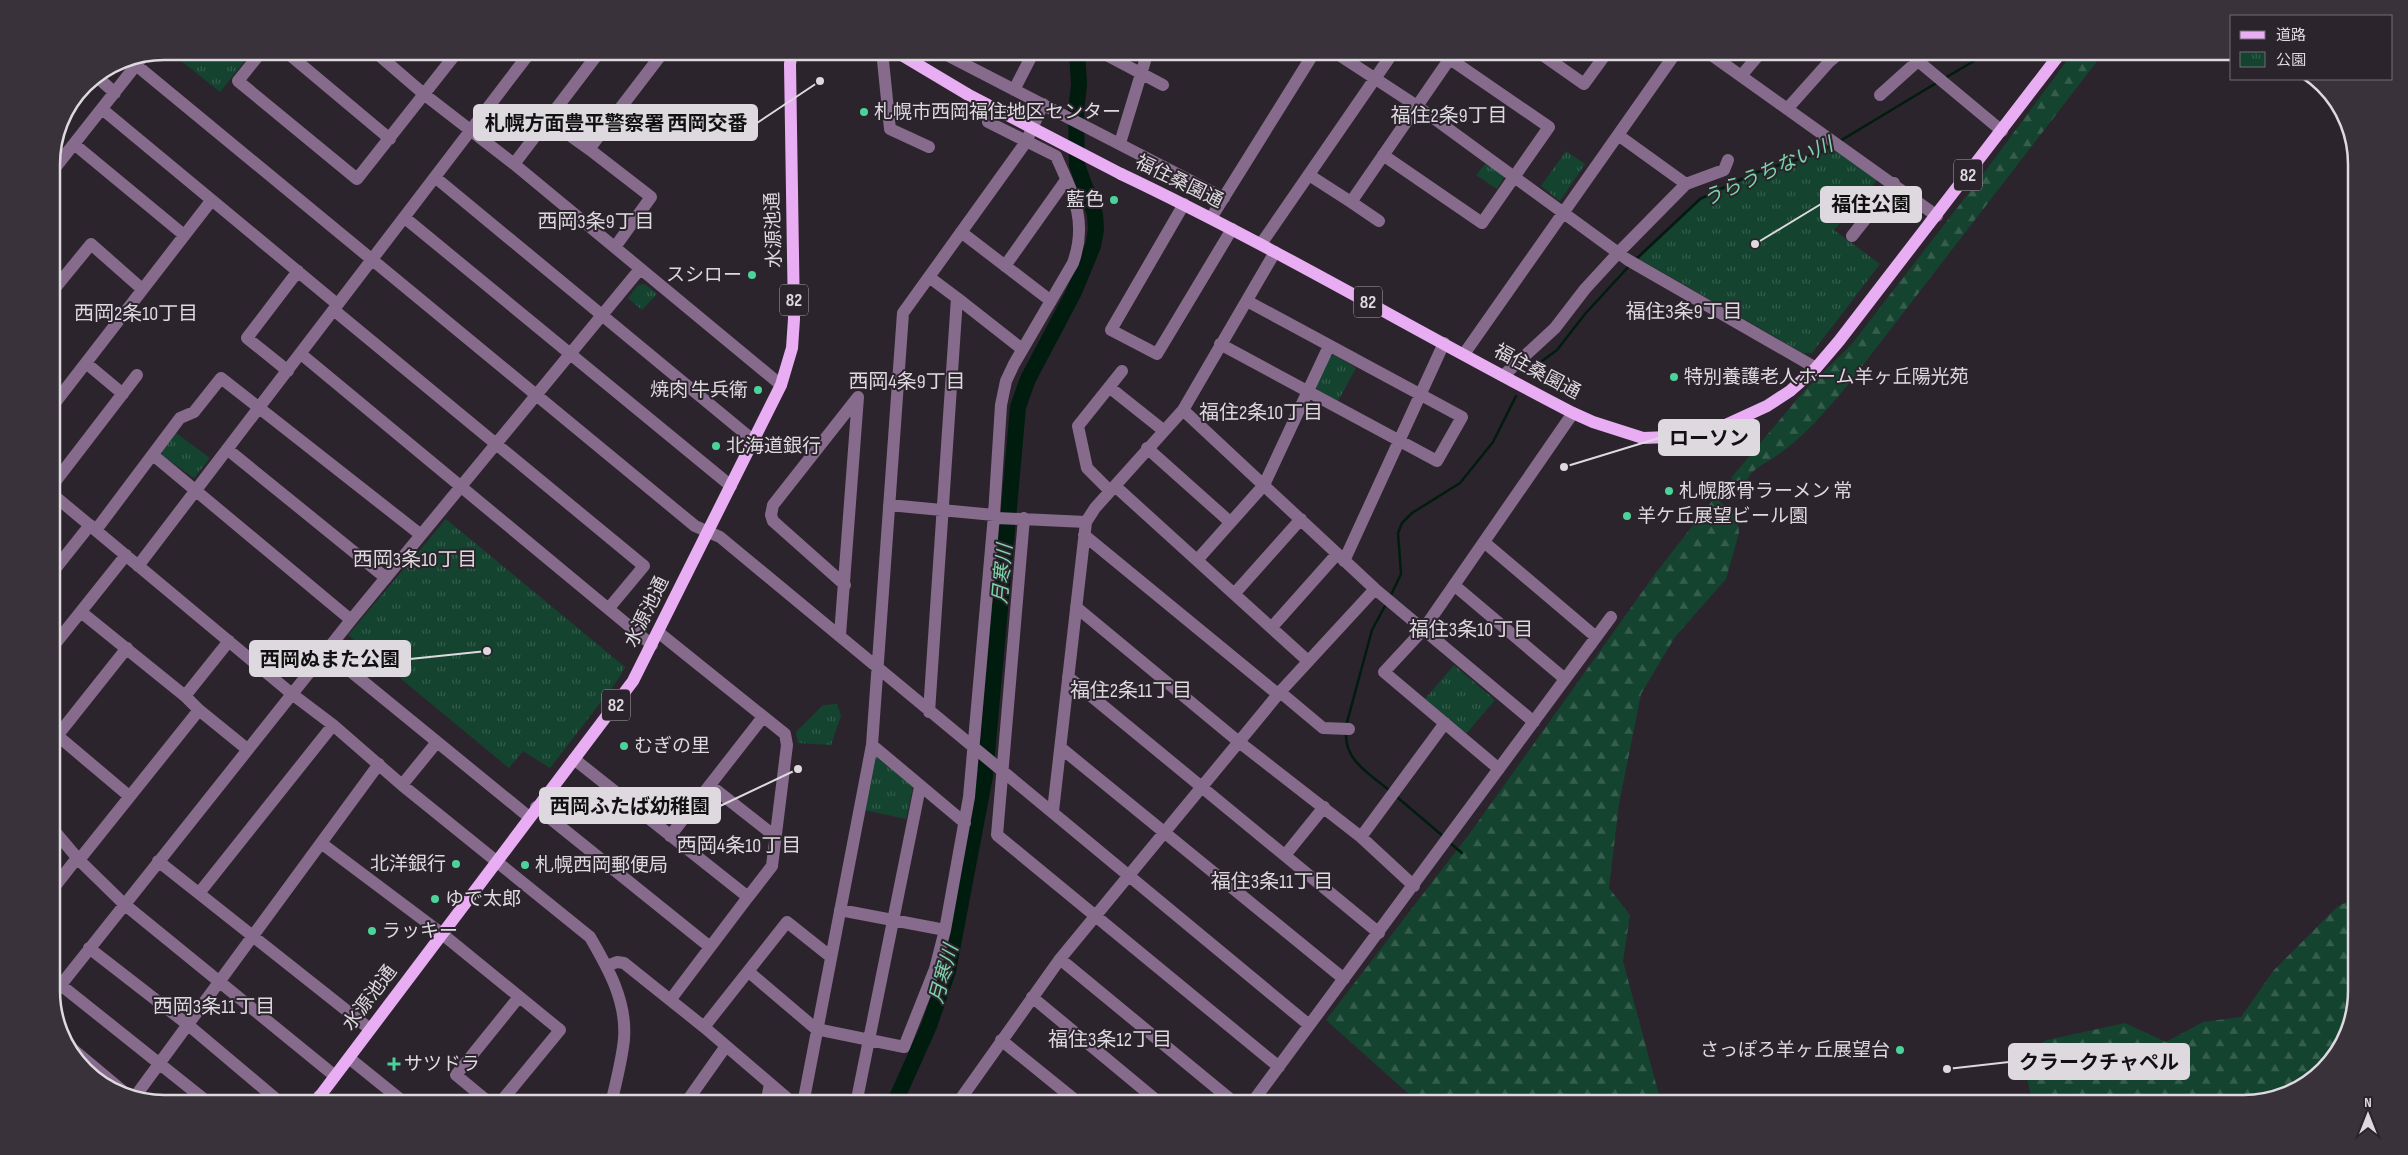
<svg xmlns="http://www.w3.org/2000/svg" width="2408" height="1155" font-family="'Sofia Sans Condensed','Noto Sans JP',sans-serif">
<defs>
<pattern id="forest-firs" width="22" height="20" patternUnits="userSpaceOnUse" patternTransform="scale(1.25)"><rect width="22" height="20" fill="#14432f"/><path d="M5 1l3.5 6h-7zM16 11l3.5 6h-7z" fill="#365e4d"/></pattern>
<pattern id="park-tufts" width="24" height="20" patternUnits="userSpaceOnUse" patternTransform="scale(1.25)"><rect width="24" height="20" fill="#14432f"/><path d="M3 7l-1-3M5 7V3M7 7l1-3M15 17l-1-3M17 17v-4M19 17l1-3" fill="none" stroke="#365e4d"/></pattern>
</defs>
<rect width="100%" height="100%" fill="#2c242d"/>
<path fill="url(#forest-firs)" d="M 2074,51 L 2105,51 L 1843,391 C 1822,415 1801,440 1773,458 C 1764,464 1752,469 1747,480 L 1735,481 L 1731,478 L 1804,391 L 1851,345 L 1978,181 Z
M 1715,497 L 1737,517 L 1739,533 L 1726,579 L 1675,637 L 1641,694 L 1619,804 L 1609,888 L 1630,915 L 1623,961 L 1659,1095 L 1659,1104 L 1420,1104 L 1326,1020 L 1470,833 L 1655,574 Z
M 2357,898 L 2357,991 L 2348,1035 L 2307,1085 L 2245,1104 L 2033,1104 L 2023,1060 L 2029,1049 L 2047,1040 L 2125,1023 L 2166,1042 L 2203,1022 L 2241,1017 L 2274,970 L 2338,906 Z"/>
<path fill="url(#park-tufts)" d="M 169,51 L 248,51 L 251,53 L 220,92 Z
M 1837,147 L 1878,179 L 1834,230 L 1880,264 L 1812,353 L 1803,353 L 1639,259 L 1701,200 L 1755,175 L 1818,155 Z
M 1566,151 L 1585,164 L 1560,201 L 1541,186 Z
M 1487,162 L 1503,172 L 1504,177 L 1497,189 L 1476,175 Z
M 645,284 L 657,294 L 642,310 L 628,298 L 638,285 Z
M 1334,355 L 1356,368 L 1338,401 L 1318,390 L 1316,386 L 1330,356 Z
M 176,433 L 210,458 L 194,478 L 163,456 L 162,451 Z
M 446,519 L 625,667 L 617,681 L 550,768 L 523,751 L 509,768 L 348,635 Z
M 1454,665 L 1495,700 L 1466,734 L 1425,699 Z
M 837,704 L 841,716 L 831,745 L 798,743 L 796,732 L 823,705 Z
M 873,749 L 914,783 L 906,819 L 864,810 Z"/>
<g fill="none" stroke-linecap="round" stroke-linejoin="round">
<path stroke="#001c0f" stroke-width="2.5" d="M 1945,78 L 1991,51
M 1840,141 L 1938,82
M 1636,259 L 1700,199 L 1754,173 L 1821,152 L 1830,146
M 1530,370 L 1557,350 L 1585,314 L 1630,265
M 1390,597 L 1401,574 L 1398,533 L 1402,523 L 1412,513 L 1460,483 L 1493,442 L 1516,396
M 1346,726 L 1372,630 L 1386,604
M 1346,734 C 1345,762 1372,775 1391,792
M 1397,797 L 1444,837
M 1450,843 L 1462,853"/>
<path stroke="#001c0f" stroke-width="16" d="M 894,1104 L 929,1026 L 948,971 L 985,776 L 1018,407 L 1028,379 L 1074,292 L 1093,246 L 1096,230 L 1095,214 L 1077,165 L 1076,111 L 1079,85 L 1077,51"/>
<path stroke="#876b8c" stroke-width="12" d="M 262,51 L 238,81 L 357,179 L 458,51
M 285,51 L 390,139
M 374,51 L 425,95 L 514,164 L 781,385
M 882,51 L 890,129 L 929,147
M 939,51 L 1224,198
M 1099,51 L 1163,85
M 1333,51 L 1417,106 L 1628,260 L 1816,368
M 1537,51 L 1584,84 L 1608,51
M 1706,51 L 1937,216
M 1906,51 L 2002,131
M 916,62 L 924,51
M 136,65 L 695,526 L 720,537 L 1309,1025
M 96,76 L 115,93
M 1741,76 L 1762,51
M 1014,90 L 1034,51
M 1880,95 L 1929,51
M 102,109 L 337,304
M 1787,109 L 1829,62 L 1842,51
M 547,119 L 589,149
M 1618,135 L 1686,184
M 1120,143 L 1148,51
M 74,144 L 184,235
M 1383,155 L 1482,223 L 1549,127 L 1450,59
M 514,164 L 600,51
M 51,173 L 144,55
M 1309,175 L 1351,202 L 1455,51
M 436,178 L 753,440
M 1351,202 L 1379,221
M 1184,204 L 1111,330 L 1157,354 L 1232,229
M 405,218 L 731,486
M 1211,218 L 1315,51
M 961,232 L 1051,301
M 1852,236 L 1894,183
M 1261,244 L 1394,51
M 615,247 L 651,197 L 589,149 L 664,51
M 1005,266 L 1066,180
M 929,277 L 957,298 L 929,712
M 51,293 L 91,244 L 142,289
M 957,298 L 1022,349
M 335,311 L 644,566 L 609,608
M 1220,344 L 1437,461 L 1462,417 L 1247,301
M 301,354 L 652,645
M 1464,354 L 1677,51
M 86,363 L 123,394
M 288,371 L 247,338 L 298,271
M 1503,376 L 1555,328 L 1585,289 L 1619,252 L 1686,184 L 1724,170 L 1728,160
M 1109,387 L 1163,430
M 51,408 L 211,201
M 1183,410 L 1375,589 L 1534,722
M 1147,448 L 1230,522
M 227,449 L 386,578
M 153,455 L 351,620
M 1115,486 L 1308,661
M 51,487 L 137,375
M 1110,491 L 1087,468 L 1078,426 L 1122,371
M 51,493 L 292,694 L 333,725 L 402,785 L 590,937 C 608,968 627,1001 624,1039 C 622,1060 616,1082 611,1104
M 889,505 L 994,515 L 997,518 L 1086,522
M 1024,518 L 997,835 L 1279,1067
M 96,530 L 180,418 L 194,412 L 221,378 L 421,535
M 1084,535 L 1274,691 L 1280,692 L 1323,728 L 1349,729
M 1484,542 L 1596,637
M 1198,559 L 1264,485 L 1329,346
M 1344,561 L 1444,343
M 138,566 L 531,51
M 51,574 L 90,525
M 1454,585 L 1565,679
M 1235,593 L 1301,519
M 1076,607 L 1239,742 L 1361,837 L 1414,886
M 81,612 L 185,696 L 199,710
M 1272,627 L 1337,554
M 658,632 L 785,734 L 787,745 L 772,866 L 748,897
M 840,635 L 858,397 L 773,505 L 771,515 L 773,521 L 845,585
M 51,649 L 126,555
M 327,652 L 529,817
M 1068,677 L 1379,933
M 185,696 L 229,641
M 52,731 L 129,796
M 57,736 L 127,648
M 872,745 L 965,823
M 1061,748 L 1344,979
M 574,759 L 748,897 L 671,999
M 1499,769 L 1384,672 L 1423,630 L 1573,413
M 402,785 L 437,742
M 711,786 L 776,837
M 536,807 L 710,947
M 1053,811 L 1086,522 L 1095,508 L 1183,410 L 1275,252
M 52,828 L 79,860 L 124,904 L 335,1076
M 670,836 L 763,717
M 1361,837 L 1445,723
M 321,843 L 441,933 L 560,1030 L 499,1104
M 1286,854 L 1324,807
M 79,860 L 199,710 L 247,749
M 158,861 L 370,1029
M 52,890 L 77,858
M 200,892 L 333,725
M 840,910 L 945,930
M 89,948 L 187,1024 L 282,1104
M 1060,959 L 1236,1104
M 607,966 L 617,962 L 624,963 L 704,1027 L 794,1104
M 749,972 L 816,1029 L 904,1047 L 935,969 L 945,930 L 969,797 L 994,515 L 1001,405 L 1006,381 L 1014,364 L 1073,263 C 1088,221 1073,194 1056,156 L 988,122
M 52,978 L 210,1104
M 52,996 L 351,620 L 640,269
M 1032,997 L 1161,1104
M 704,1027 L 787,922 L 831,957
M 1001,1040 L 1080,1104
M 69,1046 L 130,1097
M 349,1058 L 406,1104
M 319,1096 L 328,1104
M 134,1098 L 379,764
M 491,1104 L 456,1075 L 519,997
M 685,1104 L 726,1046
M 766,1104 L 770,1084
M 803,1104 L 872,745 L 903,313 L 1026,142 L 1043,104
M 856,1104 L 920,787
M 957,1104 L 1060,959 L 1280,692 L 1375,589
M 1251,1104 L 1611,617"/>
<path stroke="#e9adf3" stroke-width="12" d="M 895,51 L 967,94
M 1121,174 C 1275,247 1422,335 1573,413 L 1593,422 L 1643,438 L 1695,436 L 1719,428 L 1767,406 L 1790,391 L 1816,368 L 1839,341 L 2062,51
M 314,1104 L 633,681 L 781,385 L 792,348 L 794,319 L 790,64 L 792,51"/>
<path stroke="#e9adf3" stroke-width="12" d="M 967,94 L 1121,174"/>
</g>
<g fill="#4cd39a" stroke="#2c242d" stroke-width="2">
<circle cx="864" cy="112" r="5"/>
<circle cx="1114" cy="200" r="5"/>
<circle cx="752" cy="275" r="5"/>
<circle cx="1674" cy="377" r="5"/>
<circle cx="758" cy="390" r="5"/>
<circle cx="716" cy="446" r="5"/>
<circle cx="1669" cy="491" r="5"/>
<circle cx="1627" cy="516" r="5"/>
<circle cx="624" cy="746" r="5"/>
<circle cx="456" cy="864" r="5"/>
<circle cx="525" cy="865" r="5"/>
<circle cx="435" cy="899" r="5"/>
<circle cx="372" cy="931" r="5"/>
<circle cx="1900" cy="1050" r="5"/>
<path d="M391.5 1056.5h5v5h5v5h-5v5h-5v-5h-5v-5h5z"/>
</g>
<g text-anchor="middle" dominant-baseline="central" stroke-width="4" stroke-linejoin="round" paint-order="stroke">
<g fill="#2c242d" stroke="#a9a3aa" stroke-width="1">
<rect x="1954" y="159.5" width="28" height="31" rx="4"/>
<rect x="780" y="284.5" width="28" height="31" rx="4"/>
<rect x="1354" y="286.5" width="28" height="31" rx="4"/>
<rect x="602" y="689.5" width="28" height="31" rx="4"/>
</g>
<g font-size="18" font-weight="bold" fill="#ded9df">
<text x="1968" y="175">82</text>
<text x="794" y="300">82</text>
<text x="1368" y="302">82</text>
<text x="616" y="705">82</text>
</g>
<g font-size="19" fill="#ded9df" stroke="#2c242d" text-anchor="start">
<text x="874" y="112">札幌市西岡福住地区センター</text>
<text x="1104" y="200" text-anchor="end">藍色</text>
<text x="742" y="275" text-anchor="end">スシロー</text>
<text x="1684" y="377">特別養護老人ホーム羊ヶ丘陽光苑</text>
<text x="748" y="390" text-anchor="end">焼肉 牛兵衛</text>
<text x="726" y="446">北海道銀行</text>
<text x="1679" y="491">札幌豚骨ラーメン 常</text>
<text x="1637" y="516">羊ケ丘展望ビール園</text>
<text x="634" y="746">むぎの里</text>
<text x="446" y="864" text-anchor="end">北洋銀行</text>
<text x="535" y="865">札幌西岡郵便局</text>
<text x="445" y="899">ゆで太郎</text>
<text x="382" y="931">ラッキー</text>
<text x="1890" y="1050" text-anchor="end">さっぽろ羊ヶ丘展望台</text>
<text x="404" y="1064">サツドラ</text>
</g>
<g font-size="19" fill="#ded9df" stroke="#2c242d">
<text transform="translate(1179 182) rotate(26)">福住桑園通</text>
<text transform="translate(774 230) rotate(-92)">水源池通</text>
<text transform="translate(1537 372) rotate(28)">福住桑園通</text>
<text transform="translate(647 612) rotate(-64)">水源池通</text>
<text transform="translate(370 998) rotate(-53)">水源池通</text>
</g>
<g font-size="20" fill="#ded9df" stroke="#2c242d">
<text x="1449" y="116">福住2条9丁目</text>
<text x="596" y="222">西岡3条9丁目</text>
<text x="1684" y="312">福住3条9丁目</text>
<text x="136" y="314">西岡2条10丁目</text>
<text x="907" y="382">西岡4条9丁目</text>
<text x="1261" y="413">福住2条10丁目</text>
<text x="415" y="560">西岡3条10丁目</text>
<text x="1471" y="630">福住3条10丁目</text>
<text x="1131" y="691">福住2条11丁目</text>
<text x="739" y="846">西岡4条10丁目</text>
<text x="1272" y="882">福住3条11丁目</text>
<text x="214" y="1007">西岡3条11丁目</text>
<text x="1110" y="1040">福住3条12丁目</text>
</g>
<g font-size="20" font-style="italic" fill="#7cd4a9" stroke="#2c242d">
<text transform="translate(1768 172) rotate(-24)">うらうちない川</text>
<text transform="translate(1003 574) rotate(-85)">月寒川</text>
<text transform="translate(944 974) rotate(-75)">月寒川</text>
</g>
</g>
<path d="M0 0H2408V1155H0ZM164 60H2244A104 104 0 0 1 2348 164V991A104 104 0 0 1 2244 1095H164A104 104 0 0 1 60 991V164A104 104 0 0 1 164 60Z" fill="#3a323b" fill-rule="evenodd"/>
<path fill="none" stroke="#ded9df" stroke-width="2.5" d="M164 60H2244A104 104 0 0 1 2348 164V991A104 104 0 0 1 2244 1095H164A104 104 0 0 1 60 991V164A104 104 0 0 1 164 60Z"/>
<path fill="none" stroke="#ded9df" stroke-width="2" d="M820 81L757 123M1755 244L1821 204M1564 467L1659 438M487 651L410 659M798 769L720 806M1947 1069L2009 1062"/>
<g fill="#ded9df" stroke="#2c242d" stroke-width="2">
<circle cx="820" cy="81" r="5"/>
<circle cx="1755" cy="244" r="5"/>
<circle cx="1564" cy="467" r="5"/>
<circle cx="487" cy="651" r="5"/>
<circle cx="798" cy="769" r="5"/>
<circle cx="1947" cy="1069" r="5"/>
</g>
<g fill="#ded9df" stroke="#ded9df" stroke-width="2">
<rect x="474" y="105" width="283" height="35" rx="5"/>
<rect x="1821" y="187" width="100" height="35" rx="5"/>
<rect x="1659" y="420" width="100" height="35" rx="5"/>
<rect x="250" y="641" width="160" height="35" rx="5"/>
<rect x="540" y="788" width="180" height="35" rx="5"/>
<rect x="2009" y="1044" width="180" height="35" rx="5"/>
</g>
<g font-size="20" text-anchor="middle" font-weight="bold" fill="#111">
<text x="616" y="130">札幌方面豊平警察署 西岡交番</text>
<text x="1871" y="211">福住公園</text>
<text x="1709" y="445">ローソン</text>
<text x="330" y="666">西岡ぬまた公園</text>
<text x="630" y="813">西岡ふたば幼稚園</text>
<text x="2099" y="1069">クラークチャペル</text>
</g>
<rect x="2230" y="15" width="162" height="65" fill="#2c242d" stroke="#736c74"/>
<rect x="2240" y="31" width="25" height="8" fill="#e9adf3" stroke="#736c74"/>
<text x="2276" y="40" font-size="15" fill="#ded9df">道路</text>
<rect x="2240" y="52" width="25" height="15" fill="url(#park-tufts)" stroke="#736c74"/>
<text x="2276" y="65" font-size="15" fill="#ded9df">公園</text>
<g transform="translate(2368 1115)" stroke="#2c242d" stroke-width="4" paint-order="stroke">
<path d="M0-4L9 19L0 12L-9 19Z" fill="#ded9df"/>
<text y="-8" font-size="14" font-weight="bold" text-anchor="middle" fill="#ded9df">N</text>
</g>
</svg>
